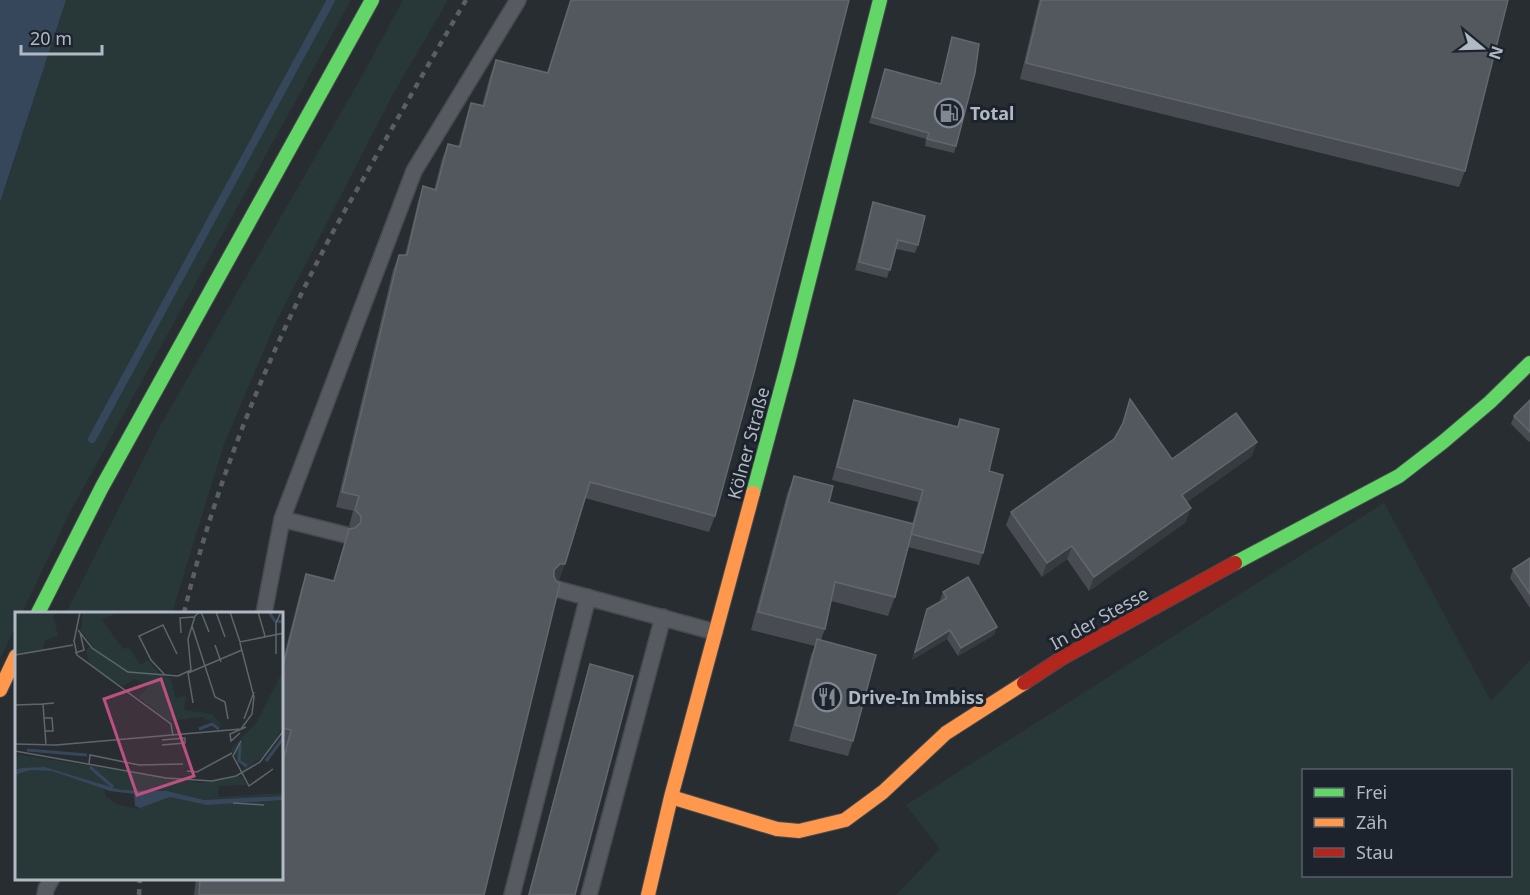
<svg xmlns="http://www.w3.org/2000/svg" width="1530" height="895" font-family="'Noto Sans',sans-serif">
<rect width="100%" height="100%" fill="#282d32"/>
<path fill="#283839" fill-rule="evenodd" d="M 66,0 L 351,0 L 70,512 L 22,613 L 16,613 L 16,625 L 0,659 L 0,202 Z
M 403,0 L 448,0 L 393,94 L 276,322 L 224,444 L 172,613 L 66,613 L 160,426 L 361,78 Z
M 1384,503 L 1491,701 L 1530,660 L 1530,895 L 896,895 L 940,849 L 906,805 ZM 1304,770 L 1510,770 L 1510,876 L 1304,876 Z"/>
<path fill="#37475b" d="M 0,0 L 66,0 L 0,202 Z"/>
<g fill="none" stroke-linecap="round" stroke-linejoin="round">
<path stroke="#37475b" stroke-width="8" d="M 92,439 L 331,0"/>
<g stroke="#46494d" stroke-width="18">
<path id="lane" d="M 282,519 L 346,535
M 557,589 L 715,632
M 264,613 L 282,519 L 414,171 L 518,0
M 45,895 L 46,889 L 52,878
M 512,895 L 588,597
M 589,895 L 663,617"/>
</g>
<g stroke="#46494d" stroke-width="16">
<path id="fast" d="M 753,493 L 788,363 L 880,0
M 1235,563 L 1399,476 L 1443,442 L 1490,402 L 1530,363
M 38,613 L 102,487 L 372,0"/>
</g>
<g stroke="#46494d" stroke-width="16">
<path id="slow" d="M 0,690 L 16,656
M 671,797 L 777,829 L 799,831 L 845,820 L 883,792 L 946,733 L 1024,683
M 648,895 L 671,797 L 753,493"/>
</g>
<g stroke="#46494d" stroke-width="16">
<path id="jam" d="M 1024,683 L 1062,658 L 1235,563"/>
</g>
<use href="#lane" stroke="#575b61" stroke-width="15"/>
<use href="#fast" stroke="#63d668" stroke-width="14"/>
<use href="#slow" stroke="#ff974d" stroke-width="14"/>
<use href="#jam" stroke="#b3261e" stroke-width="14"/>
<path stroke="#5b5f64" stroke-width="4.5" stroke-dasharray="6 6" stroke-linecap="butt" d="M 184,613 C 214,487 264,364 324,249 C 337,223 352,199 366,174 C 399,116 432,58 466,0
M 139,895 L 140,878"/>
</g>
<path fill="#484c52" d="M 570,0 L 849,0 L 715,516 L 709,532 L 585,498 L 559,580 L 556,580 L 484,895 L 194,895 L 196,879 L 282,879 L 282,758 L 285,746 L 282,745 L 282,663 L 301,589 L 306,574 L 333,581 L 344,544 L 349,529 L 352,529 L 349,526 L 353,511 L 336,507 L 393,270 L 399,255 L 405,255 L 418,202 L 423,186 L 434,190 L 442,159 L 448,144 L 458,147 L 466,118 L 471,103 L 482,105 L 490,76 L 496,60 L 547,72 Z
M 1039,0 L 1508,0 L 1465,171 L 1459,187 L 1020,79 Z
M 952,37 L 956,146 L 954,153 L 925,146 L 926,139 L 869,123 L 885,69 L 940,84 Z
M 873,202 L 918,245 L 915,253 L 896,249 L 887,278 L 855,270 L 870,211 Z
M 1130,399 L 1172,459 L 1252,456 L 1187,502 L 1186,522 L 1089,591 L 1067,559 L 1042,577 L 1006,525 L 1011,512 L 1114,439 L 1121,427 Z
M 854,400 L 957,427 L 960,419 L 989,471 L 983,553 L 979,565 L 908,547 L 895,597 L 888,616 L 831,601 L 825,629 L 821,640 L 853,741 L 848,756 L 789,741 L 811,655 L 815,646 L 751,630 L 787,494 L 794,476 L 829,502 L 912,524 L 918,502 L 832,480 L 850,412 Z
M 1530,400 L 1530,441 L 1529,442 L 1511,424 L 1514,416 Z
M 1530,558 L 1530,608 L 1510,578 L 1513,569 Z
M 943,592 L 997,627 L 994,635 L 958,656 L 947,639 L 912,660 L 927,609 L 941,602 L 940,600 Z
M 590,664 L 575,895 L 528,895 L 585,680 Z"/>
<path fill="#363b40" d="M 1257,442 L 1252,456 L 1177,509 L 1182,495 Z
M 1191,508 L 1186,522 L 1089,591 L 1094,577 Z
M 1072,546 L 1067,559 L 1042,577 L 1047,563 Z
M 560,564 L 565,564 L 559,580 L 554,580 L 554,570 Z
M 997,627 L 994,635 L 958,656 L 961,648 Z
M 950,630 L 947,639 L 912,660 L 915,652 Z"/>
<path fill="#53585e" stroke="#62676e" stroke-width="1.5" d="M 571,0 L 849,0 L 754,373 L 715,516 L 590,482 L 565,564 L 560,564 L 554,570 L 554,576 L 556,581 L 560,583 L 484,895 L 199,895 L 200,879 L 282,879 L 282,765 L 291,730 L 282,728 L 282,670 L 306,574 L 334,581 L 349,529 L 355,528 L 361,522 L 361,516 L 355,510 L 359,496 L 342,492 L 399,255 L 407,255 L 423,186 L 436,190 L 448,144 L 460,147 L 471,103 L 484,106 L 496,60 L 548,73 Z
M 1041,0 L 1508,0 L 1465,171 L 1026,63 Z
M 952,37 L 979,44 L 975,73 L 956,146 L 927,139 L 929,133 L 872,117 L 885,69 L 941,84 Z
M 873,202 L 925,216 L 918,245 L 898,240 L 890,270 L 859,262 Z
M 1130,399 L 1172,459 L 1236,413 L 1257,442 L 1182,495 L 1191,508 L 1094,577 L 1072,546 L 1047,563 L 1011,512 L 1114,439 L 1123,423 Z
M 854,400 L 958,427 L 960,419 L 999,429 L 989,471 L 1003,475 L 983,553 L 911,534 L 923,490 L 837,467 Z
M 1530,400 L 1530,432 L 1514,416 Z
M 794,476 L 833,486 L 829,502 L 914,524 L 895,597 L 835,582 L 825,629 L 758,612 Z
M 1530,558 L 1530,594 L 1513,569 Z
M 968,577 L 997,627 L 961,648 L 950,630 L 915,652 L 927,609 L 947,598 L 943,592 Z
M 817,639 L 876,655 L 853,741 L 795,725 Z
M 590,664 L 633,676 L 575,895 L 529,895 Z"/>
<defs>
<g id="fuel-ring" transform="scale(1.5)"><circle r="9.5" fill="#1c232c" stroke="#818891" stroke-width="1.5"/><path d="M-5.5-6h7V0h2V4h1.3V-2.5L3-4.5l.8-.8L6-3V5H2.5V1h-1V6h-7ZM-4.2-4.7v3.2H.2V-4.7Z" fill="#818891"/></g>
<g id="restaurant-ring" transform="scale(1.5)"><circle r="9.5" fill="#1c232c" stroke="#818891" stroke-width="1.5"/><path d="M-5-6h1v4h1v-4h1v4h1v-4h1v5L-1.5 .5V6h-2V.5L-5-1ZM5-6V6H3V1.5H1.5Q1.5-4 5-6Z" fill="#818891"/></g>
</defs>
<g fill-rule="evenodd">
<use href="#fuel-ring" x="949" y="113"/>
<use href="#restaurant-ring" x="827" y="697"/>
</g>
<g text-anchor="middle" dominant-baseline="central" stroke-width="6" stroke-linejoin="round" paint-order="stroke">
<g font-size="18" font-weight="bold" fill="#b1b9c4" stroke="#1c232c" text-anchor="start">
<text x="970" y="113">Total</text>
<text x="848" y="697">Drive-In Imbiss</text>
</g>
<g font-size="18" fill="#b1b9c4" stroke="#1c232c">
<text transform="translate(748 443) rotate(-75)">Kölner Straße</text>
<text transform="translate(1099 618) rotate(-29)">In der Stesse</text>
</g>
</g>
<g transform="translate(15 612)">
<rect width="268" height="268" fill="#282d32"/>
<path d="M 0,0 L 42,0 L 38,4 L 43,24 L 30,28 L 28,36 L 32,37 L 0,43 ZM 68,0 L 103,0 L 87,8 L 108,37 L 114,35 L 125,53 L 133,48 L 146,64 L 156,66 L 160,86 L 171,84 L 169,98 L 197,102 L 209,116 L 187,105 L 154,109 L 124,85 L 134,74 L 120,67 L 107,74 L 75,53 L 71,38 L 77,34 L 66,18 ZM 268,59 L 268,114 L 255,139 L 230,158 L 216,137 L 242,110 ZM 5,143 L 187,171 L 226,164 L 232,173 L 204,174 L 203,185 L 268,181 L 268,184 L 189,188 L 152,179 L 106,178 L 30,155 L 0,158 L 0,146 ZM 15,158 L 37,159 L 89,177 L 91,184 L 101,192 L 122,197 L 153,186 L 151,184 L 197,192 L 268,188 L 268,268 L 0,268 L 0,163 Z" fill="#283839"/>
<path d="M 30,155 L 106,178 L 152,179 L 189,188 L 268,184 L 268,188 L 192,193 L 155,185 L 125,196 L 120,194 L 119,182 L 95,179 L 37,159 L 15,158 L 0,163 L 0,158 L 7,156 Z" fill="#37475b"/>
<path fill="none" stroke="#37475b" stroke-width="3" d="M 254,0 L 260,9 L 269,10M 184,117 L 197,112 L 204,117M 225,132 L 224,149 L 232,154M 12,138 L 72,143M 251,149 L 269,125M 75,155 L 98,175"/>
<path fill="none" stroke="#5f656c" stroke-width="1.5" d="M 65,0 L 59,29 L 62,43 L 156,112 L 158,124M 186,0 L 194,20M 201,0 L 210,25M 215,0 L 225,30 L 269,21M 243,0 L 250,24M 177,14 L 200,85 L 210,90 L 213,107M 63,18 L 77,36 L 113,60 L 163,64 L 176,58 L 173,27 L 180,4 L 185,0M 166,21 L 165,6 L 179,5M 200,33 L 206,50M 60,41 L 69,38 L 65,20M 261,42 L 261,11 L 266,0M 0,43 L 58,33M 150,63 L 136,48 L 124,24 L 148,13 L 162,42M 178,91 L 173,61 L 227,38M 0,93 L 28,92M 29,106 L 37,106 L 38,119 L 30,119M 229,107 L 239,80M 225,121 L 216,129 L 215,122 L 231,115M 147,128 L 170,126 L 170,131 L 147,133M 226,129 L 218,144 L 234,174 L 258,157M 0,132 L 41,133 L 226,117 L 237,102 L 239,85 L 225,31M 31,133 L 28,92 L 39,91M 0,139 L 151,166 L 197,169 L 221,164 L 245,150 L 269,118M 74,152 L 75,143 L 124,153 L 168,152M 172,159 L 182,160 L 217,141M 218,191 L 249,193"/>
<path fill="#bc5080" fill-opacity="0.15" stroke="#bc5080" stroke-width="3" d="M 146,67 L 179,164 L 122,183 L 89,87 Z"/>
<rect width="268" height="268" fill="none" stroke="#b1b9c4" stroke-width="3"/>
</g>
<rect x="1302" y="769" width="210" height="108" fill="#1c232c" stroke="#585f69" stroke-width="1.5"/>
<rect x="1314" y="788" width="30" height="9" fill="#63d668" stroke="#585f69" stroke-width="1.5"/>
<text x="1356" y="799" font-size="18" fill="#b1b9c4">Frei</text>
<rect x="1314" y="818" width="30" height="9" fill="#ff974d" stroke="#585f69" stroke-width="1.5"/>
<text x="1356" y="829" font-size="18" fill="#b1b9c4">Zäh</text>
<rect x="1314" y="848" width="30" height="9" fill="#b3261e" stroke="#585f69" stroke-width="1.5"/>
<text x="1356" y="859" font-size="18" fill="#b1b9c4">Stau</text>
<g transform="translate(1482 48) rotate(109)" stroke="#1c232c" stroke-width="4.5" paint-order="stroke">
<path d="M0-4.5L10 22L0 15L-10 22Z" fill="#b1b9c4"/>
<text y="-9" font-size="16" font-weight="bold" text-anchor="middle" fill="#b1b9c4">N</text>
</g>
<path d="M21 45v9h81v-9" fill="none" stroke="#b1b9c4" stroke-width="3"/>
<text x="30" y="45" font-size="18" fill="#b1b9c4" stroke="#1c232c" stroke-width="4.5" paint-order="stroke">20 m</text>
</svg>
